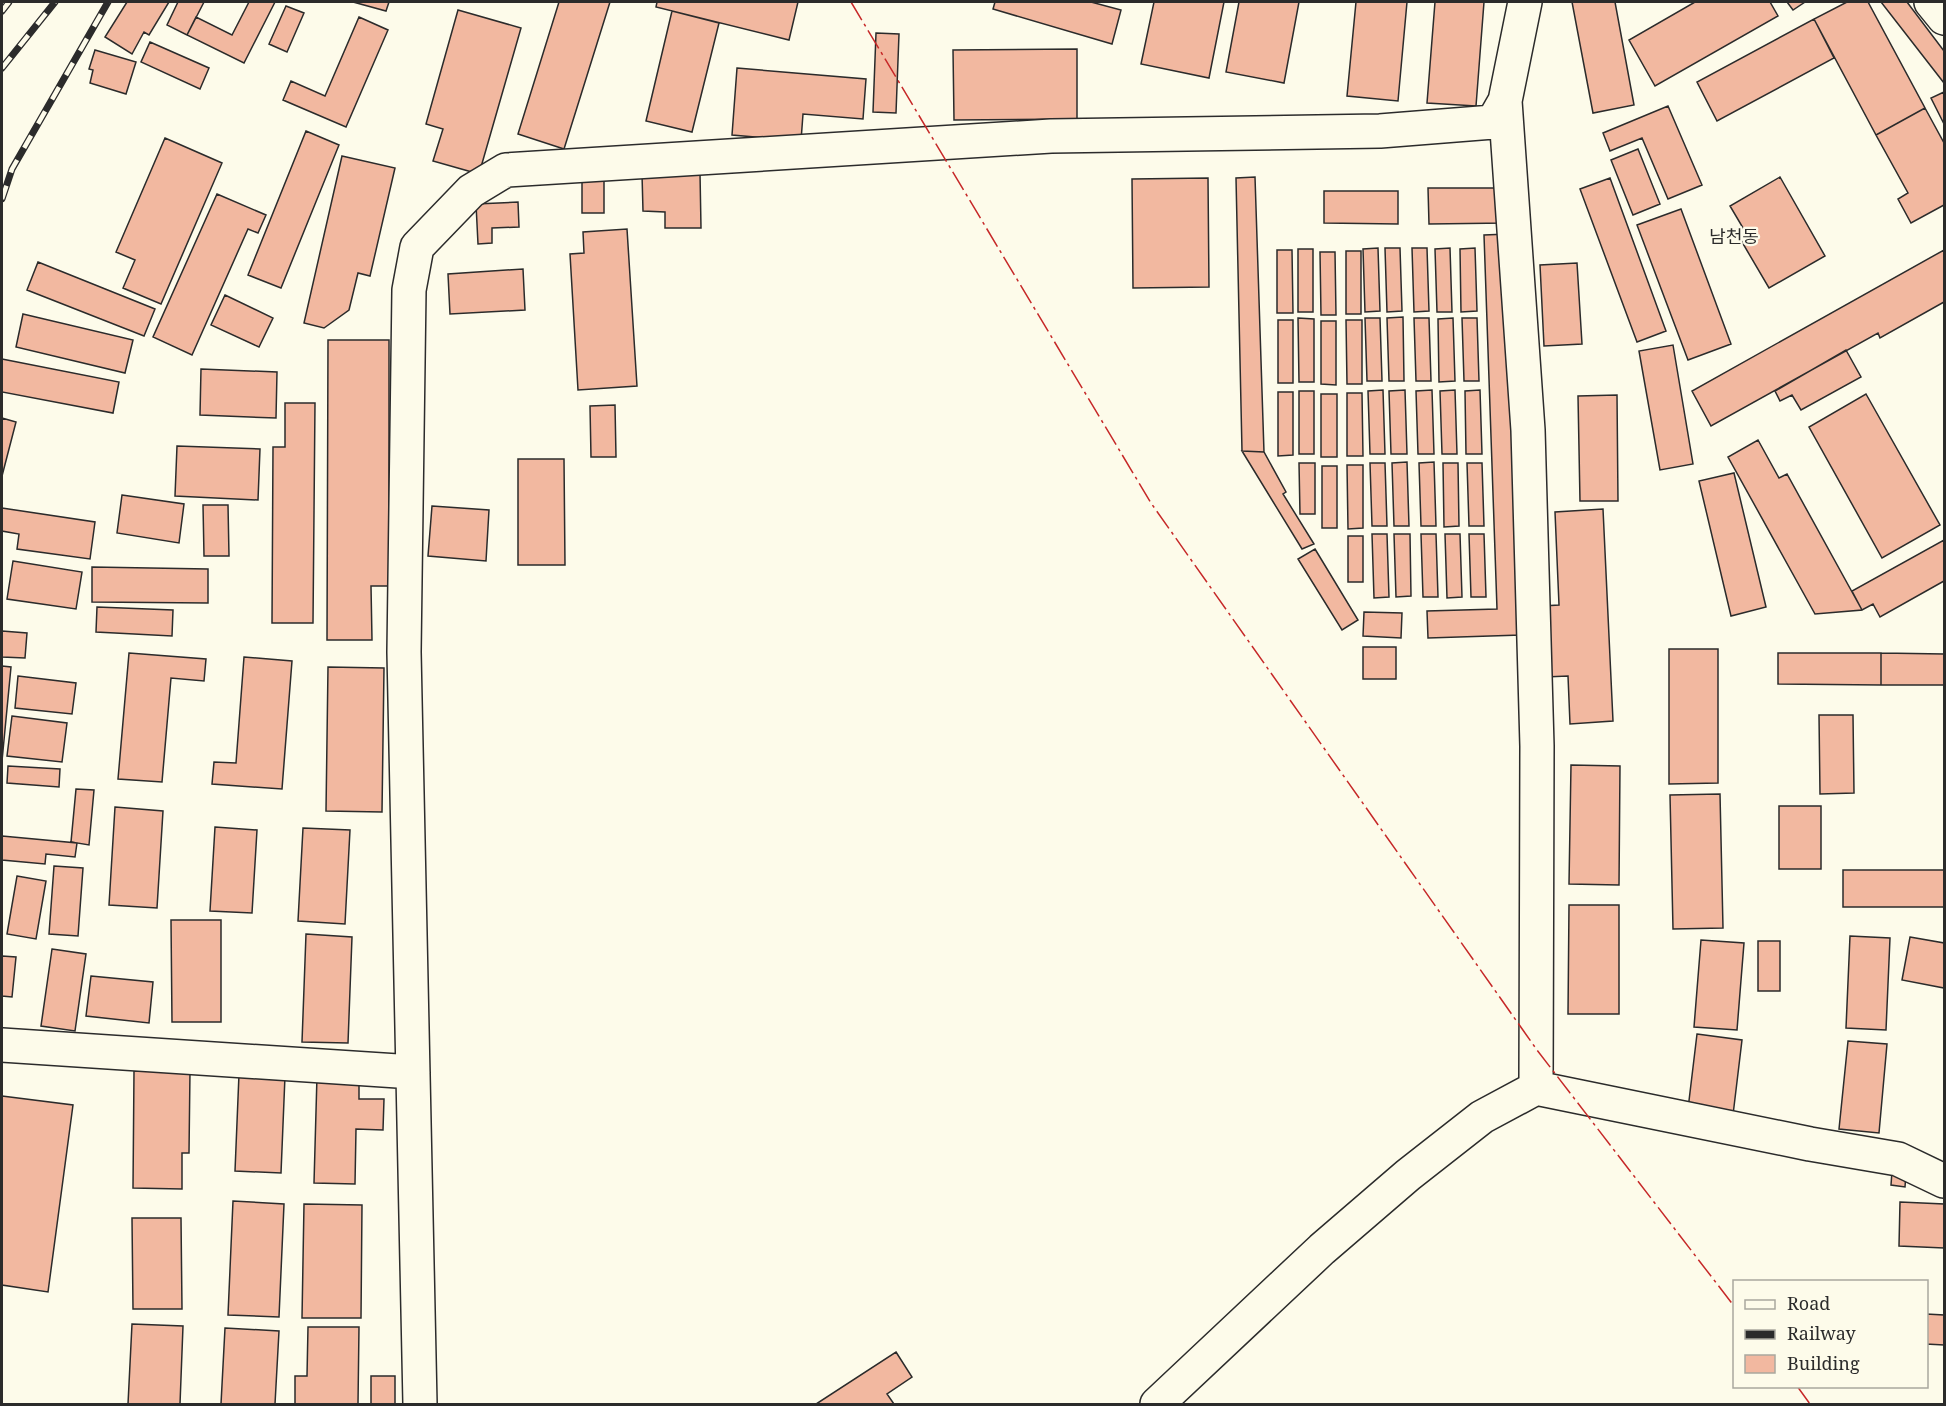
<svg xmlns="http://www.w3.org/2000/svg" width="1946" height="1406" font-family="'Noto Serif','Noto Sans KR',serif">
<rect width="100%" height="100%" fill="#fdfbea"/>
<path fill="#f2b8a0" stroke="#2b2b2b" stroke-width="1.5" d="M 127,2 L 169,2 L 149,35 L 144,32 L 132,54 L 105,37 Z
M 178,2 L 204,2 L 187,35 L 167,25 Z
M 249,2 L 275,2 L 244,63 L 187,35 L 196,17 L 232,35 Z
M 353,2 L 389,2 L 386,11 Z
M 559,2 L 610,2 L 564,149 L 518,134 Z
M 657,2 L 798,2 L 789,40 L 656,7 Z
M 995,2 L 1091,2 L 1121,10 L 1112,44 L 993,9 Z
M 1154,2 L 1224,2 L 1209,78 L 1141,64 Z
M 1239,2 L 1299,2 L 1284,83 L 1226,72 Z
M 1356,2 L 1407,2 L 1398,101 L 1347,96 Z
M 1435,2 L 1484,2 L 1476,106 L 1427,103 Z
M 1572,2 L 1615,2 L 1634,105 L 1593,113 Z
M 1695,2 L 1770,2 L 1778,16 L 1655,86 L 1629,40 Z
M 1787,2 L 1805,2 L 1793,10 Z
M 1847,2 L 1868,2 L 1925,108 L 1876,135 L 1814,19 Z
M 1881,2 L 1907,2 L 1944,51 L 1944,83 Z
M 286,6 L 304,13 L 287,52 L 269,44 Z
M 458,10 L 521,28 L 479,174 L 433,161 L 443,129 L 426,124 Z
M 672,11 L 719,23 L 692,132 L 646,121 Z
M 359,17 L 388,30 L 346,127 L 283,100 L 291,81 L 325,96 Z
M 1814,19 L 1834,58 L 1717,121 L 1697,82 Z
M 876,33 L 899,34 L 896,113 L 873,112 Z
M 150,42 L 209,68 L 200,89 L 141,62 Z
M 1077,49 L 1077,119 L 954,120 L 953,50 Z
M 95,50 L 136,62 L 126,94 L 90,83 L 93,70 L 89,69 Z
M 737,68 L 866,79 L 863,119 L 803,114 L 801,141 L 732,135 Z
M 1944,92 L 1944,124 L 1931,98 Z
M 1668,106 L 1702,185 L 1668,199 L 1642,138 L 1610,151 L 1603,133 Z
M 1925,108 L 1944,143 L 1944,205 L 1911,223 L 1898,199 L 1908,193 L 1876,135 Z
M 306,131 L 339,145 L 281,288 L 248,275 Z
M 165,138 L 222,163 L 161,304 L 123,288 L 135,260 L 116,252 Z
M 1638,149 L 1660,204 L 1633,215 L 1611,160 Z
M 342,156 L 395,168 L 370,276 L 358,273 L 349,310 L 324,328 L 304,323 Z
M 700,173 L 701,228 L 665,228 L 665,212 L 643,211 L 642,174 Z
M 1255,177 L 1264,452 L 1242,451 L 1236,178 Z
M 1780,177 L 1825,256 L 1769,288 L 1742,242 L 1749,238 L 1730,206 Z
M 1208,178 L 1209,287 L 1133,288 L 1132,179 Z
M 1610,178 L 1666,331 L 1637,342 L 1580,189 Z
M 582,179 L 604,179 L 604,213 L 582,213 Z
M 1428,188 L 1506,188 L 1506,223 L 1429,224 Z
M 1324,191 L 1398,191 L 1398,224 L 1324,223 Z
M 217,194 L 266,215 L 258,233 L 248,229 L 192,355 L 153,337 Z
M 518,202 L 519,227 L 492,228 L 492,243 L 478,244 L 476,204 Z
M 1681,209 L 1731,344 L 1688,360 L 1637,225 Z
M 627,229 L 637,386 L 578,390 L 570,254 L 584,253 L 583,232 Z
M 1508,234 L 1521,635 L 1428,638 L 1427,611 L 1497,609 L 1484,235 Z
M 1378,248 L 1380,311 L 1365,312 L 1363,249 Z
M 1385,248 L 1400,248 L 1402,311 L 1387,312 Z
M 1412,248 L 1427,248 L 1429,311 L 1414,312 Z
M 1450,248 L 1452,312 L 1437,312 L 1435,249 Z
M 1475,248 L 1477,311 L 1461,312 L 1460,249 Z
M 1298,249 L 1313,249 L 1313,312 L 1298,312 Z
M 1277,250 L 1292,250 L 1293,313 L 1277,313 Z
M 1944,250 L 1944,302 L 1880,338 L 1878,333 L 1711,426 L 1692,391 Z
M 1346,251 L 1361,251 L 1361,314 L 1346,314 Z
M 1320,252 L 1335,252 L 1336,315 L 1321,315 Z
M 38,262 L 155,309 L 144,336 L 27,290 Z
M 1577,263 L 1582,344 L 1544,346 L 1540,265 Z
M 523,269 L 525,310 L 450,314 L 448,274 Z
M 225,295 L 273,318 L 259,347 L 211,325 Z
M 23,314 L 133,340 L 125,373 L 16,347 Z
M 1403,317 L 1404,381 L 1389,381 L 1387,318 Z
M 1298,318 L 1314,319 L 1314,382 L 1299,382 Z
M 1365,318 L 1380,318 L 1382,381 L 1367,381 Z
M 1414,318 L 1429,318 L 1431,381 L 1416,381 Z
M 1453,318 L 1455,381 L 1439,382 L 1438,319 Z
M 1462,318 L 1477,318 L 1479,381 L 1464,381 Z
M 1278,320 L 1293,320 L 1293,383 L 1278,383 Z
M 1346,320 L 1362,320 L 1362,384 L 1347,384 Z
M 1321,321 L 1336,321 L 1336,385 L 1321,384 Z
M 328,340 L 389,340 L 389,586 L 371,586 L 372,640 L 327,640 Z
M 1673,345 L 1693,464 L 1660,470 L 1639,351 Z
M 1846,350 L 1861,377 L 1801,410 L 1792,395 L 1780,401 L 1775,391 Z
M 2,359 L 119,382 L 113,413 L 2,392 Z
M 201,369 L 277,372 L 276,418 L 200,415 Z
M 1383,390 L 1385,454 L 1370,454 L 1368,391 Z
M 1405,390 L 1407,454 L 1391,454 L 1389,391 Z
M 1432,390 L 1434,454 L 1418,454 L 1416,391 Z
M 1455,390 L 1457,454 L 1442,454 L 1440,391 Z
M 1480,390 L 1482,454 L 1466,454 L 1465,391 Z
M 1299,391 L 1314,391 L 1314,454 L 1299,454 Z
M 1278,392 L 1293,392 L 1293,455 L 1278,456 Z
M 1347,393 L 1362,393 L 1363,456 L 1347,456 Z
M 1321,394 L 1337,394 L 1337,457 L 1321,457 Z
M 1866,394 L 1940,525 L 1882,558 L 1809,427 Z
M 1617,395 L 1618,501 L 1580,501 L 1578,396 Z
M 285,403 L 315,403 L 313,623 L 272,623 L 273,447 L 285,447 Z
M 615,405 L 616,457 L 591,457 L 590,406 Z
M 2,418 L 16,422 L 2,476 Z
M 1758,440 L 1779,478 L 1787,474 L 1862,610 L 1815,614 L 1728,457 Z
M 177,446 L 260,449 L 258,500 L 175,496 Z
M 1242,451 L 1264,452 L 1286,492 L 1283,494 L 1314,544 L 1302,549 Z
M 518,459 L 564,459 L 565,565 L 518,565 Z
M 1407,462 L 1409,526 L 1394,526 L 1392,463 Z
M 1434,462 L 1436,526 L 1421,526 L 1419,463 Z
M 1299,463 L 1315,463 L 1315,514 L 1300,514 Z
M 1370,463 L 1385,463 L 1387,526 L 1372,526 Z
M 1443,463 L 1458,463 L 1459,526 L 1444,527 Z
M 1467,463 L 1482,463 L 1484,526 L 1469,526 Z
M 1347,465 L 1363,465 L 1363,528 L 1348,529 Z
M 1322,466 L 1337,466 L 1337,528 L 1322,528 Z
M 1734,473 L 1766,607 L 1731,616 L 1699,481 Z
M 122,495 L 184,504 L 179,543 L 117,533 Z
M 203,505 L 228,505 L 229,556 L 204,556 Z
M 432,506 L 489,510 L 486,561 L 428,556 Z
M 2,508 L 95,522 L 90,559 L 17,549 L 19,534 L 2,531 Z
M 1603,509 L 1613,721 L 1570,724 L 1568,676 L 1545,677 L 1542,606 L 1559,605 L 1555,512 Z
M 1372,534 L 1387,534 L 1389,597 L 1374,598 Z
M 1394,534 L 1410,534 L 1411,596 L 1396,597 Z
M 1421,534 L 1436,534 L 1438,597 L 1423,597 Z
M 1445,534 L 1460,534 L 1462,597 L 1447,598 Z
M 1469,534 L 1484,534 L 1486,597 L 1471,597 Z
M 1348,536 L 1363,536 L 1363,582 L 1348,582 Z
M 1944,540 L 1944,581 L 1880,617 L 1873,604 L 1862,610 L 1852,591 Z
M 1315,549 L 1358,620 L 1342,630 L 1298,559 Z
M 13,561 L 82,572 L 76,609 L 7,599 Z
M 92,567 L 208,569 L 208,603 L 92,602 Z
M 97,607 L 173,610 L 172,636 L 96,632 Z
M 1364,612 L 1402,613 L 1401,638 L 1363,636 Z
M 2,631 L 27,633 L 25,658 L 2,657 Z
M 1363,647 L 1396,647 L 1396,679 L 1363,679 Z
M 1669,649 L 1718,649 L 1718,783 L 1669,784 Z
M 129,653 L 206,659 L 204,681 L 171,678 L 162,782 L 118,779 Z
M 1778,653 L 1881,653 L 1881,685 L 1778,684 Z
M 1881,653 L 1944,654 L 1944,685 L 1881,685 Z
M 244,657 L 292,661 L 282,789 L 212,784 L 214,762 L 236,763 Z
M 2,666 L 11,667 L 2,761 Z
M 328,667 L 384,668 L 382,812 L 326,811 Z
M 18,676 L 76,683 L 72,714 L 15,708 Z
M 1819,715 L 1853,715 L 1854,793 L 1820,794 Z
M 12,716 L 67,723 L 62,762 L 7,756 Z
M 1571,765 L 1620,766 L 1619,885 L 1569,884 Z
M 8,766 L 60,769 L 59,787 L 7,783 Z
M 76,789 L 94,790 L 89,845 L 71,842 Z
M 1720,794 L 1723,928 L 1673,929 L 1670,795 Z
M 1779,806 L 1821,806 L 1821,869 L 1779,869 Z
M 115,807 L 163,811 L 157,908 L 109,905 Z
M 215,827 L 257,830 L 252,913 L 210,911 Z
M 303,828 L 350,830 L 345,924 L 298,921 Z
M 2,836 L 77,843 L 75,857 L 46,854 L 45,864 L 2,860 Z
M 54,866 L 83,868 L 78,936 L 49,934 Z
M 1843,870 L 1944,870 L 1944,907 L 1843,907 Z
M 17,876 L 46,881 L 36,939 L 7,934 Z
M 1569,905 L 1619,905 L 1619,1014 L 1568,1014 Z
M 171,920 L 221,920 L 221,1022 L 172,1022 Z
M 306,934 L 352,937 L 348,1043 L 302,1042 Z
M 1850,936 L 1890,938 L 1886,1030 L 1846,1028 Z
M 1910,937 L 1944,943 L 1944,988 L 1902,980 Z
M 1701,940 L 1744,943 L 1737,1030 L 1694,1027 Z
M 1758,941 L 1780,941 L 1780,991 L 1758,991 Z
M 52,949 L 86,954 L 75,1031 L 41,1026 Z
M 2,956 L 16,957 L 12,997 L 2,996 Z
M 91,976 L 153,982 L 149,1023 L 86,1016 Z
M 1697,1034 L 1742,1040 L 1733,1115 L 1688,1109 Z
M 1848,1041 L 1887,1044 L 1879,1133 L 1839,1129 Z
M 134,1071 L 190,1071 L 189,1153 L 182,1153 L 182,1189 L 133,1188 Z
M 239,1074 L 285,1076 L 281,1173 L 235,1171 Z
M 317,1076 L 359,1077 L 359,1099 L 384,1099 L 383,1130 L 356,1129 L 355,1184 L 314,1183 Z
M 2,1096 L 73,1105 L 48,1292 L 2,1285 Z
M 1892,1171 L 1906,1173 L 1905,1187 L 1891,1185 Z
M 233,1201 L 284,1204 L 279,1317 L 228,1315 Z
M 1900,1202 L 1944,1204 L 1944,1248 L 1899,1246 Z
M 304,1204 L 362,1205 L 361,1318 L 302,1318 Z
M 132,1218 L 181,1218 L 182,1309 L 133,1309 Z
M 1926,1314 L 1944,1315 L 1944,1345 L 1926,1344 Z
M 132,1324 L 183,1326 L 180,1404 L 128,1404 Z
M 308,1327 L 359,1327 L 358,1404 L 295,1404 L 295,1376 L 307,1376 Z
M 225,1328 L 279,1331 L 275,1404 L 221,1404 Z
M 896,1352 L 912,1377 L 887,1394 L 894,1404 L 816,1404 Z
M 371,1376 L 395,1376 L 395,1404 L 371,1404 Z"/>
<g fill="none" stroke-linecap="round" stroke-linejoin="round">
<g stroke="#2b2b2b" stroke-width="36">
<path id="minor" d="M 1931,2 L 1944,18
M 1505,101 L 1528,430 L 1537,746 L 1536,1088 L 1810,1144 L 1898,1159 L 1944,1181
M 2,1045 L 413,1072
M 420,1404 L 404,652 L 409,290 L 417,247 L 471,191 L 506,170 L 1051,136 L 1380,131 L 1493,122 L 1505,101 L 1525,2
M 1157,1404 L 1322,1249 L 1408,1175 L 1482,1117 L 1536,1088"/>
</g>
<use href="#minor" stroke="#fdfbea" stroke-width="33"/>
<g stroke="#2b2b2b" stroke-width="7">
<path id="rail" d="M 2,11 L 9,2
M 2,68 L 55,2
M 2,199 L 12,169 L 108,2"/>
</g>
<use href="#rail" stroke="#fdfbea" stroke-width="4.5" stroke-dasharray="14" stroke-linecap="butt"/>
<path stroke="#c62828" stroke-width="1.5" stroke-dasharray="21 4.5 3 4.5" stroke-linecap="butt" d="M 851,2 L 1151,503 L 1537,1050 L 1734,1306
M 1797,1386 L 1810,1404"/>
</g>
<g text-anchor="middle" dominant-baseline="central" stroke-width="4.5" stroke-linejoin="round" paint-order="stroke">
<g font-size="18" fill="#2b2b2b" stroke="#fdfbea">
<text x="1734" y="236">남천동</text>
</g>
</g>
<rect width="1946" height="1406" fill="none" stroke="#2b2b2b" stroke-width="6"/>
<rect x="1733" y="1280" width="195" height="108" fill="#fdfbea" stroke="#a9a89e" stroke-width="1.5"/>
<rect x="1745" y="1300" width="30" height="9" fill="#fdfbea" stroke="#a9a89e" stroke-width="1.5"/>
<text x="1787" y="1310" font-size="18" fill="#2b2b2b">Road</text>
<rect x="1745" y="1330" width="30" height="9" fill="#2b2b2b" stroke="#a9a89e" stroke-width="1.5"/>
<text x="1787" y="1340" font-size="18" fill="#2b2b2b">Railway</text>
<rect x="1745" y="1355" width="30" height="18" fill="#f2b8a0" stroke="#a9a89e" stroke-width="1.5"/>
<text x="1787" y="1370" font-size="18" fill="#2b2b2b">Building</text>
</svg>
